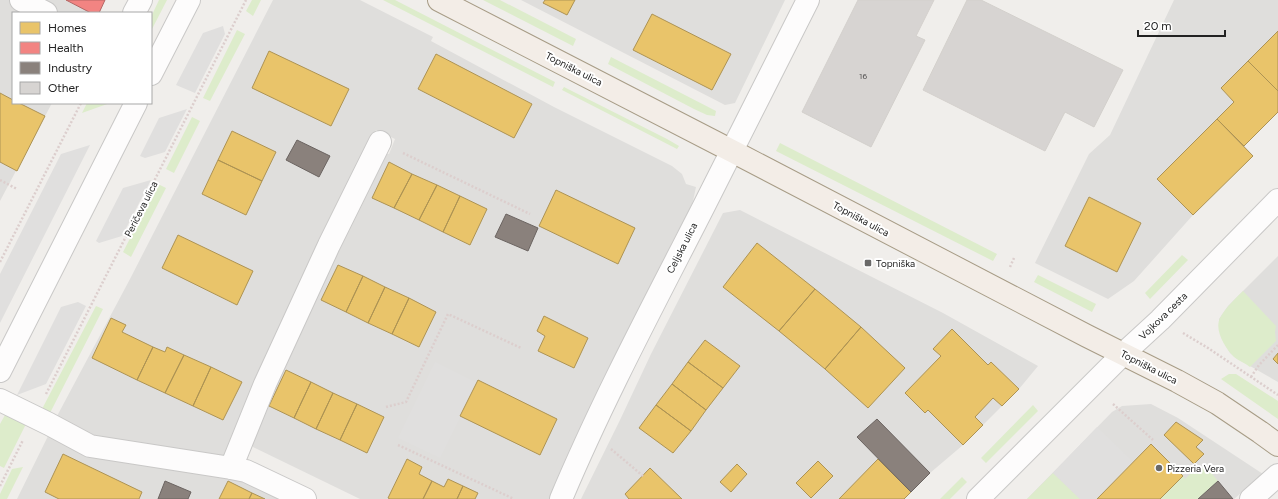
<svg xmlns="http://www.w3.org/2000/svg" width="1278" height="499" font-family="Figtree,sans-serif">
<rect width="100%" height="100%" fill="#f0eeeb"/>
<path fill="#dfdedc" d="M 0,0 L 105,0 L 99,13 L 13,13 L 13,103 L 52,103 L 0,201 Z
M 273,0 L 360,0 L 433,37 L 431,41 L 554,107 L 672,166 L 682,174 L 686,184 L 696,187 L 693,201 L 688,213 L 672,242 L 599,389 L 551,499 L 360,499 L 253,447 L 251,443 L 380,153 L 389,154 L 395,139 L 376,130 L 357,170 L 227,454 L 222,457 L 122,442 L 94,435 L 56,418 L 130,279 Z
M 521,0 L 785,0 L 735,103 L 725,105 Z
M 1174,0 L 1278,0 L 1278,112 L 1244,146 L 1253,156 L 1193,215 L 1134,281 L 1108,299 L 1035,263 L 1089,154 L 1110,135 Z
M 740,210 L 943,313 L 1038,366 L 1019,389 L 963,445 L 930,473 L 904,499 L 581,499 L 620,420 L 651,354 L 723,213 Z
M 1278,256 L 1278,382 L 1236,358 L 1230,353 L 1222,339 L 1219,326 L 1219,319 L 1228,306 Z
M 1151,404 L 1178,418 L 1263,474 L 1234,499 L 1027,499 L 1112,412 L 1122,406 Z
M 49,434 L 237,476 L 284,499 L 17,499 Z"/>
<path fill="#ddeccb" d="M 159,0 L 167,0 L 151,31 L 151,17 Z
M 252,0 L 261,0 L 253,16 L 246,11 Z
M 383,0 L 395,0 L 555,82 L 553,87 Z
M 483,0 L 500,0 L 576,39 L 573,46 Z
M 237,30 L 245,34 L 210,101 L 203,98 Z
M 611,57 L 716,111 L 715,116 L 707,115 L 694,109 L 608,64 Z
M 564,87 L 667,139 L 679,146 L 677,149 L 562,90 Z
M 87,103 L 110,103 L 82,113 Z
M 192,117 L 200,121 L 174,173 L 166,169 Z
M 780,143 L 997,254 L 993,261 L 776,151 Z
M 158,184 L 166,188 L 131,257 L 123,252 Z
M 1182,255 L 1188,260 L 1150,299 L 1145,293 Z
M 1038,275 L 1096,304 L 1092,312 L 1034,282 Z
M 1243,291 L 1276,326 L 1275,332 L 1276,341 L 1250,367 C 1245,363 1239,361 1234,357 C 1225,348 1214,330 1220,318 C 1226,307 1235,299 1243,291 Z
M 96,306 L 103,309 L 50,413 L 42,409 Z
M 1229,374 L 1236,374 L 1278,401 L 1278,419 L 1221,379 Z
M 1033,405 L 1038,411 L 986,463 L 981,458 Z
M 5,415 L 26,424 L 4,468 L 0,466 L 0,424 Z
M 23,467 L 7,499 L 0,499 L 0,494 L 12,469 Z
M 1207,468 L 1218,481 L 1198,499 L 1160,499 L 1183,476 L 1185,479 L 1195,469 Z
M 1053,473 L 1080,499 L 1027,499 Z
M 962,477 L 967,482 L 950,499 L 940,499 Z"/>
<path fill="#e0dfde" d="M 223,26 L 225,34 L 195,93 L 176,85 L 203,33 Z
M 187,109 L 165,152 L 145,158 L 140,156 L 159,118 Z
M 90,145 L 0,323 L 0,274 L 61,154 Z
M 151,180 L 122,236 L 99,243 L 96,241 L 123,188 Z
M 78,302 L 86,306 L 46,384 L 17,395 L 61,307 Z
M 435,362 L 477,383 L 440,458 L 398,438 Z
M 1097,427 L 1133,462 L 1097,499 L 1080,499 L 1053,473 Z"/>
<path fill="#e9c46a" stroke="#ad9354" d="M 545,0 L 575,0 L 567,15 L 543,3 Z
M 652,14 L 731,54 L 712,90 L 633,50 Z
M 1278,31 L 1278,91 L 1248,61 Z
M 269,51 L 349,89 L 331,126 L 252,88 Z
M 436,54 L 532,104 L 514,138 L 418,89 Z
M 1248,61 L 1278,91 L 1278,112 L 1244,146 L 1217,119 L 1234,102 L 1221,88 Z
M 0,93 L 13,100 L 13,103 L 19,103 L 45,116 L 17,171 L 0,162 Z
M 1217,119 L 1253,156 L 1193,215 L 1157,179 Z
M 232,131 L 276,152 L 262,181 L 218,160 Z
M 218,160 L 262,181 L 246,215 L 202,194 Z
M 389,162 L 412,174 L 394,208 L 372,198 Z
M 412,174 L 437,185 L 419,220 L 394,208 Z
M 437,185 L 460,196 L 443,232 L 419,220 Z
M 556,190 L 635,228 L 618,264 L 539,226 Z
M 460,196 L 487,209 L 470,245 L 443,232 Z
M 1089,197 L 1141,223 L 1117,272 L 1065,246 Z
M 178,235 L 253,271 L 237,305 L 162,268 Z
M 757,243 L 815,289 L 779,331 L 723,287 Z
M 338,265 L 363,276 L 346,312 L 321,300 Z
M 363,276 L 385,287 L 368,323 L 346,312 Z
M 385,287 L 409,298 L 392,334 L 368,323 Z
M 815,289 L 861,327 L 825,369 L 779,331 Z
M 409,298 L 436,312 L 419,347 L 392,334 Z
M 544,316 L 588,338 L 574,368 L 538,351 L 545,336 L 537,331 Z
M 111,318 L 126,325 L 122,332 L 153,347 L 137,380 L 92,358 Z
M 861,327 L 905,368 L 868,408 L 825,369 Z
M 952,329 L 988,365 L 991,362 L 1019,389 L 1002,406 L 993,398 L 975,417 L 983,425 L 963,445 L 928,410 L 925,413 L 905,393 L 941,356 L 933,349 Z
M 705,340 L 740,366 L 723,388 L 688,362 Z
M 153,347 L 165,352 L 167,347 L 184,355 L 165,393 L 137,380 Z
M 1278,353 L 1278,364 L 1273,359 Z
M 184,355 L 211,367 L 193,406 L 165,393 Z
M 688,362 L 723,388 L 706,410 L 672,384 Z
M 211,367 L 242,382 L 223,420 L 193,406 Z
M 286,370 L 311,382 L 294,418 L 269,406 Z
M 478,380 L 557,419 L 540,455 L 460,416 Z
M 311,382 L 333,393 L 316,429 L 294,418 Z
M 672,384 L 706,410 L 691,431 L 656,405 Z
M 333,393 L 357,404 L 340,440 L 316,429 Z
M 357,404 L 384,417 L 367,453 L 340,440 Z
M 656,405 L 691,431 L 673,453 L 639,428 Z
M 1176,422 L 1203,440 L 1196,447 L 1204,454 L 1194,464 L 1164,435 Z
M 1151,444 L 1183,476 L 1160,499 L 1097,499 Z
M 63,454 L 142,492 L 139,499 L 59,499 L 45,492 Z
M 407,459 L 422,467 L 419,474 L 432,481 L 423,499 L 390,499 L 388,498 Z
M 878,459 L 911,492 L 904,499 L 839,499 Z
M 818,461 L 833,476 L 811,498 L 796,483 Z
M 737,464 L 747,474 L 731,492 L 720,482 Z
M 650,468 L 682,499 L 629,499 L 625,494 Z
M 448,479 L 463,486 L 457,499 L 423,499 L 432,481 L 444,487 Z
M 228,481 L 252,493 L 249,499 L 219,499 Z
M 463,486 L 478,493 L 475,499 L 457,499 Z
M 252,493 L 265,499 L 249,499 Z"/>
<path fill="#f28482" stroke="#b46765" d="M 66,0 L 105,0 L 99,13 L 91,13 Z"/>
<path fill="#8a817c" stroke="#6b6461" d="M 297,140 L 330,156 L 319,177 L 286,160 Z
M 506,214 L 538,228 L 528,251 L 495,237 Z
M 877,419 L 930,473 L 911,492 L 857,437 Z
M 165,481 L 191,492 L 188,499 L 158,499 Z
M 1218,481 L 1233,499 L 1198,499 Z"/>
<path fill="#d7d4d2" stroke="#d3d0cc" d="M 858,0 L 934,0 L 916,36 L 925,40 L 871,147 L 802,112 Z
M 967,0 L 981,0 L 1123,70 L 1094,127 L 1065,112 L 1045,151 L 923,90 Z"/>
<g fill="none" stroke-linecap="round" stroke-linejoin="round">
<g stroke="#c9c8c7" stroke-width="24">
<path id="minor" d="M 21,0 L 46,13
M 134,13 L 141,0
M 151,74 L 189,0
M 0,371 L 136,103
M 0,400 L 49,424 L 90,446 L 231,468 L 246,471 L 305,499
M 231,468 L 265,384 L 329,245 L 380,142
M 561,499 C 603,399 655,302 704,206 C 739,137 773,69 808,0
M 978,499 L 1123,354 L 1160,320 L 1278,200
M 1251,499 L 1278,475"/>
</g>
<g stroke="#a79c86" stroke-width="24">
<path id="major" d="M 439,0 L 732,151 L 1087,336 L 1177,381 L 1217,403 L 1260,432 L 1278,445"/>
</g>
<path stroke="#dccecd" stroke-width="2.5" stroke-dasharray="2 2" stroke-linecap="butt" d="M 403,153 L 530,214
M 0,180 L 17,189
M 0,262 L 81,103
M 1010,267 L 1014,258
M 1183,333 L 1208,348 L 1278,395
M 1251,377 L 1259,365 L 1278,345
M 46,394 L 246,0
M 1113,404 L 1153,440
M 386,407 L 406,402 L 448,314 L 521,348
M 398,445 L 514,499
M 611,449 L 643,476
M 0,486 L 23,440"/>
<use href="#minor" stroke="#fdfcfc" stroke-width="22"/>
<use href="#major" stroke="#f3ede7" stroke-width="22"/>
</g>
<g fill="#6a6968" stroke="#fff" stroke-width="1.5">
<rect x="864" y="259" width="8" height="8" rx="2"/>
<circle cx="1159" cy="468" r="4"/>
</g>
<g text-anchor="middle" dominant-baseline="central" stroke-width="4" stroke-linejoin="round" paint-order="stroke">
<g font-size="8" fill="#4f4e4e">
<text x="863" y="76">16</text>
</g>
<g font-size="10" fill="#222" stroke="#fff">
<text transform="translate(574 69) rotate(27)">Topniška ulica</text>
<text transform="translate(141 209) rotate(-63)">Peričeva ulica</text>
<text transform="translate(861 219) rotate(28)">Topniška ulica</text>
<text transform="translate(682 248) rotate(-63)">Celjska ulica</text>
<text transform="translate(1163 316) rotate(-44)">Vojkova cesta</text>
<text transform="translate(1149 367) rotate(27)">Topniška ulica</text>
</g>
<g font-size="10" fill="#222" stroke="#fff" text-anchor="start">
<text x="876" y="263">Topniška</text>
<text x="1167" y="468">Pizzeria Vera</text>
</g>
</g>
<rect x="12" y="12" width="140" height="92" fill="#ffffff" stroke="#a7a7a7"/>
<rect x="20" y="22" width="20" height="12" fill="#e9c46a" stroke="#a7a7a7"/>
<text x="48" y="32" font-size="12" fill="#222222">Homes</text>
<rect x="20" y="42" width="20" height="12" fill="#f28482" stroke="#a7a7a7"/>
<text x="48" y="52" font-size="12" fill="#222222">Health</text>
<rect x="20" y="62" width="20" height="12" fill="#8a817c" stroke="#a7a7a7"/>
<text x="48" y="72" font-size="12" fill="#222222">Industry</text>
<rect x="20" y="82" width="20" height="12" fill="#d7d4d2" stroke="#a7a7a7"/>
<text x="48" y="92" font-size="12" fill="#222222">Other</text>
<path d="M1138 30v6h87v-6" fill="none" stroke="#222222" stroke-width="2"/>
<text x="1144" y="30" font-size="12" fill="#222222" stroke="#ffffff" stroke-width="3" paint-order="stroke">20 m</text>
</svg>
